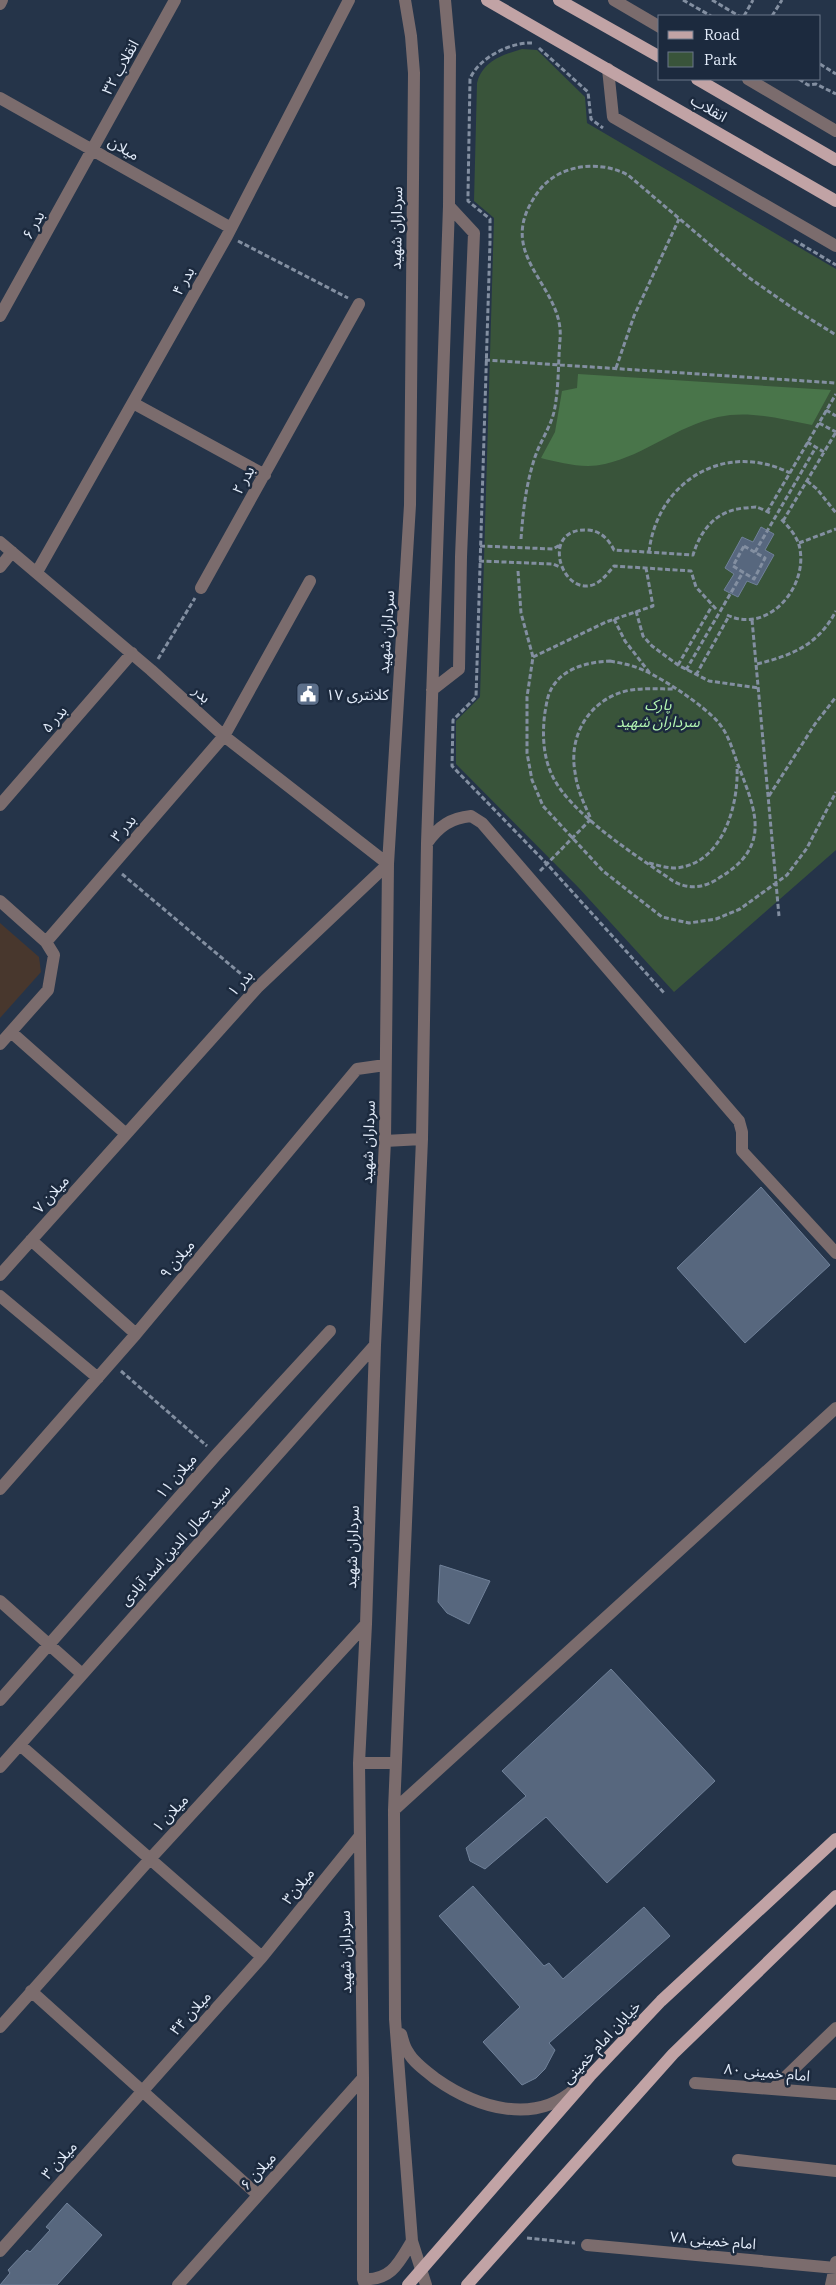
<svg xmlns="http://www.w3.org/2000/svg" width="836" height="2285" font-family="'IBM Plex Serif','Noto Sans Arabic',serif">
<rect width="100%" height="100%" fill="#253449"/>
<path fill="#48372d" d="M 0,923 L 39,957 L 41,972 L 0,1018 Z"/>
<path fill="#39543a" d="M 522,49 L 537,50 L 585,97 L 587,123 L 836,269 L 836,850 L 674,992 L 578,887 L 456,764 L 456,721 L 480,697 L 494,218 L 474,201 L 477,83 C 483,61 502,55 522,49 Z"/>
<path fill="#49754a" d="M 578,374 L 831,390 L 812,425 C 781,419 749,410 718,417 C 677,426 645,455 605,464 C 584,469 561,463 541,458 L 555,432 L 562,391 L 577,388 Z"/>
<path fill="#57677e" stroke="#708199" d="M 761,527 L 774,534 L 765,550 L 774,555 L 757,585 L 747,581 L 738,597 L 724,590 L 734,574 L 725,568 L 742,537 L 753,542 Z
M 761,1187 L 830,1265 L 745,1343 L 677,1268 Z
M 440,1565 L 490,1581 L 469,1624 L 447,1613 L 438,1602 Z
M 611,1669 L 715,1781 L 607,1883 L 546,1817 L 485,1869 L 470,1861 L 466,1848 L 526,1796 L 502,1771 Z
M 473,1886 L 544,1966 L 549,1963 L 563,1979 L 644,1907 L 670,1936 L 549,2043 L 555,2050 L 545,2069 L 536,2078 L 522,2085 L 483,2042 L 520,2007 L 439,1916 Z
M 67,2203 L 102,2235 L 57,2285 L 0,2285 L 10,2273 L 8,2270 L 27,2250 L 30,2252 L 50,2230 L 46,2227 Z"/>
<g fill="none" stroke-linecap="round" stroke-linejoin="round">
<path stroke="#838fa1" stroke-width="3" stroke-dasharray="5 2.5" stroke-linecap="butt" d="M 683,0 L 711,16
M 712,0 L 739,16
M 744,16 L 753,0
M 772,16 L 782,0
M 532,43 C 511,42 478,58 470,79 L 468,195 L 468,201 L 490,219 L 490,242 L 476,697 L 453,720 L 452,766 L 547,864 L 665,994
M 539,48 L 588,92 L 591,119 L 603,128
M 820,64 L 836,74
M 799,79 L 808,85 L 816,84 L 836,94
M 794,240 L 836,265
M 238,241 L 348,298
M 485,360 L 836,383
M 616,368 L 634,316 L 679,219
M 826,410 L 836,416
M 819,423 L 836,432
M 807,442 L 824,452
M 807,481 L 817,489 L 836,513
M 767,512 L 836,394
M 783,521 L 836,432
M 521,539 C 523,511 526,484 535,457 C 540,442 550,428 554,412 C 559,389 558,363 560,340 C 565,288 499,259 531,203 C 538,190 546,181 559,174 C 581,163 607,164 628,175 L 748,277 L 794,309 L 836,335
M 799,543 L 836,529
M 480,546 L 553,549 L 560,545
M 744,546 L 765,558 L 754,579 L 733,566 Z
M 649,552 C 657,482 724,440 790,473
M 755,552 L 816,447
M 479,561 L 553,564 L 560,567
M 518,571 L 521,613 L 533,657 L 527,697 L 527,753 L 532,780 L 543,806 L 603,871 L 662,917 L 689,923 L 716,919 L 740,909 L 787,875 L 807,848 L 836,792
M 716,609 L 696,587 L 691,571 L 614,566 C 608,573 603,580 595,584 C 562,599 538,527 588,530 C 601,531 609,540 614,550 L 693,555 C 701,529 716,511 744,508 C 748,508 752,507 756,507 C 760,508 766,511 770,513
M 636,611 L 643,636 L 652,646 L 678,665 L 709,681 L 759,688
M 727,615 C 769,635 810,585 799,545 C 796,535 788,526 781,519
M 614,619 L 625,641 L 649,672
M 752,620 L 779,916
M 533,657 L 606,622 L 653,606 L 646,568
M 158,659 L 195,598
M 610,661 C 621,663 632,665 643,670 C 664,679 703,705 718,722 C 730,736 733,753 740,770 C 758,816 769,848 719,878 C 704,888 689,890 673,881 C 637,856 568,813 551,773 C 541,750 542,721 548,697 C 556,670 585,662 610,661 Z
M 757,664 C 793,655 818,645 836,611
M 678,665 L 712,606
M 686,670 L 743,572
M 696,675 L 729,616
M 769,796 L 815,724 L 836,697
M 649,863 C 657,865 666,868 675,868 C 723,865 739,804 737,766
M 540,871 L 591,819 C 584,804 577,789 575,772 C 568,734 591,697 631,690 C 645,688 659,689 673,689
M 122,874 L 247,979
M 121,1371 L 207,1446
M 527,2238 L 575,2243"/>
<path stroke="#7b6c6d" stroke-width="12" d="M 614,0 L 660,27
M 0,4 L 2,0
M 608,69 L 613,117 L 836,246
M 748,79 L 836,131
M 0,98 L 231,228
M 0,316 L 175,0
M 133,403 L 265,475
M 0,542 L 151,670 L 224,736 L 388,864 L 257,988 L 0,1275
M 0,567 L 12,552
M 37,572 L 227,236 L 349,0
M 201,588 L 359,304
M 432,690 L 459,669 L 461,557 L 474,233 L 449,206
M 0,805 L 132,653
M 427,843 C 439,826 451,818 471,816 L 482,823 L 739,1121 L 742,1132 L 742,1151 L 836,1253
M 0,901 L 46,942 L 54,955 L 48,990 L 0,1044
M 46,942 L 224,736 L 310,581
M 11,1032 L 126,1134
M 385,1141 L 422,1139
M 31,1240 L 136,1334
M 0,1296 L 98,1378
M 0,1489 L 136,1334 L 357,1069 L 385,1065
M 0,1601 L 82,1674
M 0,1700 L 217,1454 L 330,1331
M 20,1745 L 262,1957
M 359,1763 L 395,1763
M 0,1767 L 375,1345
M 394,1810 L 836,1408
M 31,1991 L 258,2195
M 0,2027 L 150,1859 L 366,1624
M 401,2034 C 403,2040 404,2047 408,2052 C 413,2062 427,2072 436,2079 C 476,2107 533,2126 575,2089
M 695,2083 L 836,2094
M 773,2089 L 836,2028
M 738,2160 L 836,2171
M 587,2245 L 836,2268
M 0,2251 L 262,1957 L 359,1837
M 363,2279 C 391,2281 399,2263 412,2241
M 178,2285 L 363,2078
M 365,2285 L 363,2279 L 363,2078 L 359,1763 L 366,1624 L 375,1345 L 385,1141 L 388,864 L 410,505 L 414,73 L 411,36 L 405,0
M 426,2285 L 412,2241 L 395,2019 L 394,1810 L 422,1139 L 427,843 L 449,206 L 450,55 L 445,0
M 831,2285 L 836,2262"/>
<path stroke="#c1a3a5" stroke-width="12" d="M 487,0 L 836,201
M 559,0 L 660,57
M 697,79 L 836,160
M 408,2285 L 590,2076 L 661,2001 L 836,1839
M 467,2285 L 673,2054 L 836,1896"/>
</g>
<defs>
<g id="civic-square" transform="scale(1.25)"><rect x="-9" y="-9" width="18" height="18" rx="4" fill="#5c6f8a" stroke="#1c2a3e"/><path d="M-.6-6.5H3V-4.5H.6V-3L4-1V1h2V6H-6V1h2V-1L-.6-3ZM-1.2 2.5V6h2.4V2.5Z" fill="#fff"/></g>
</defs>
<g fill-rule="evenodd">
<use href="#civic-square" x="308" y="694"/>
</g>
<g text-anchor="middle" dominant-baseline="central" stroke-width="5" stroke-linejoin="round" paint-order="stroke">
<g font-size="15" fill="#e2ebf9" stroke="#1c2a3e">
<text transform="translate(120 67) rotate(-61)">انقلاب ۳۲</text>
<text transform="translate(709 108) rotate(30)">انقلاب</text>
<text transform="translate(124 148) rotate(30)">میلان</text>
<text transform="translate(33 225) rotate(-61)">بدر ۶</text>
<text transform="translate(396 228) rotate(-89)">سرداران شهید</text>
<text transform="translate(183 281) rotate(-61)">بدر ۴</text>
<text transform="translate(243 480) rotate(-61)">بدر ۲</text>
<text transform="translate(386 632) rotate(-86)">سرداران شهید</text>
<text transform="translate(202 694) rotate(42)">بدر</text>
<text transform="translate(54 719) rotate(-49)">بدر ۵</text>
<text transform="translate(123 828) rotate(-49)">بدر ۳</text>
<text transform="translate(240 983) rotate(-47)">بدر ۱</text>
<text transform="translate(368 1142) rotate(-88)">سرداران شهید</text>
<text transform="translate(51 1194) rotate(-48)">میلان ۷</text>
<text transform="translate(177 1259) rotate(-50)">میلان ۹</text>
<text transform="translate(176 1476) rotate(-49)">میلان ۱۱</text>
<text transform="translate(175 1545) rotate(-48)">سید جمال الدین اسد آبادی</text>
<text transform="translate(352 1547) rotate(-88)">سرداران شهید</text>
<text transform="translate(170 1813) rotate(-47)">میلان ۱</text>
<text transform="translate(298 1886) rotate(-51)">میلان۳</text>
<text transform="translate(345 1952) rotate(-91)">سرداران شهید</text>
<text transform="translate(190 2013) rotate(-48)">میلان ۴۴</text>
<text transform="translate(601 2042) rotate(-47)">خیابان امام خمینی</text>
<text transform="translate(767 2072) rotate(5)">امام خمینی ۸۰</text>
<text transform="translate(59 2160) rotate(-48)">میلان ۳</text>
<text transform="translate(258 2171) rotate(-48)">میلان ۶</text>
<text transform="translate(713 2240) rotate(5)">امام خمینی ۷۸</text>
</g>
<g font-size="15" fill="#e2ebf9" stroke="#1c2a3e" text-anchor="start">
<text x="326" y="694">کلانتری ۱۷</text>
</g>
<g font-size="15" font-style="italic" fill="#b3f6b3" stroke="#1c2a3e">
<text x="658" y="704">پارک<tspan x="658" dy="17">سرداران شهید</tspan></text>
</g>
</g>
<rect x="658" y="15" width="162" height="65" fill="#1c2a3e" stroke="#6b7789"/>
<rect x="668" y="31" width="25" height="8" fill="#c1a3a5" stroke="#6b7789"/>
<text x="704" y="40" font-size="15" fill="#e2ebf9">Road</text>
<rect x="668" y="52" width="25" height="15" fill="#39543a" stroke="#6b7789"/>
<text x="704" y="65" font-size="15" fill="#e2ebf9">Park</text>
</svg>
